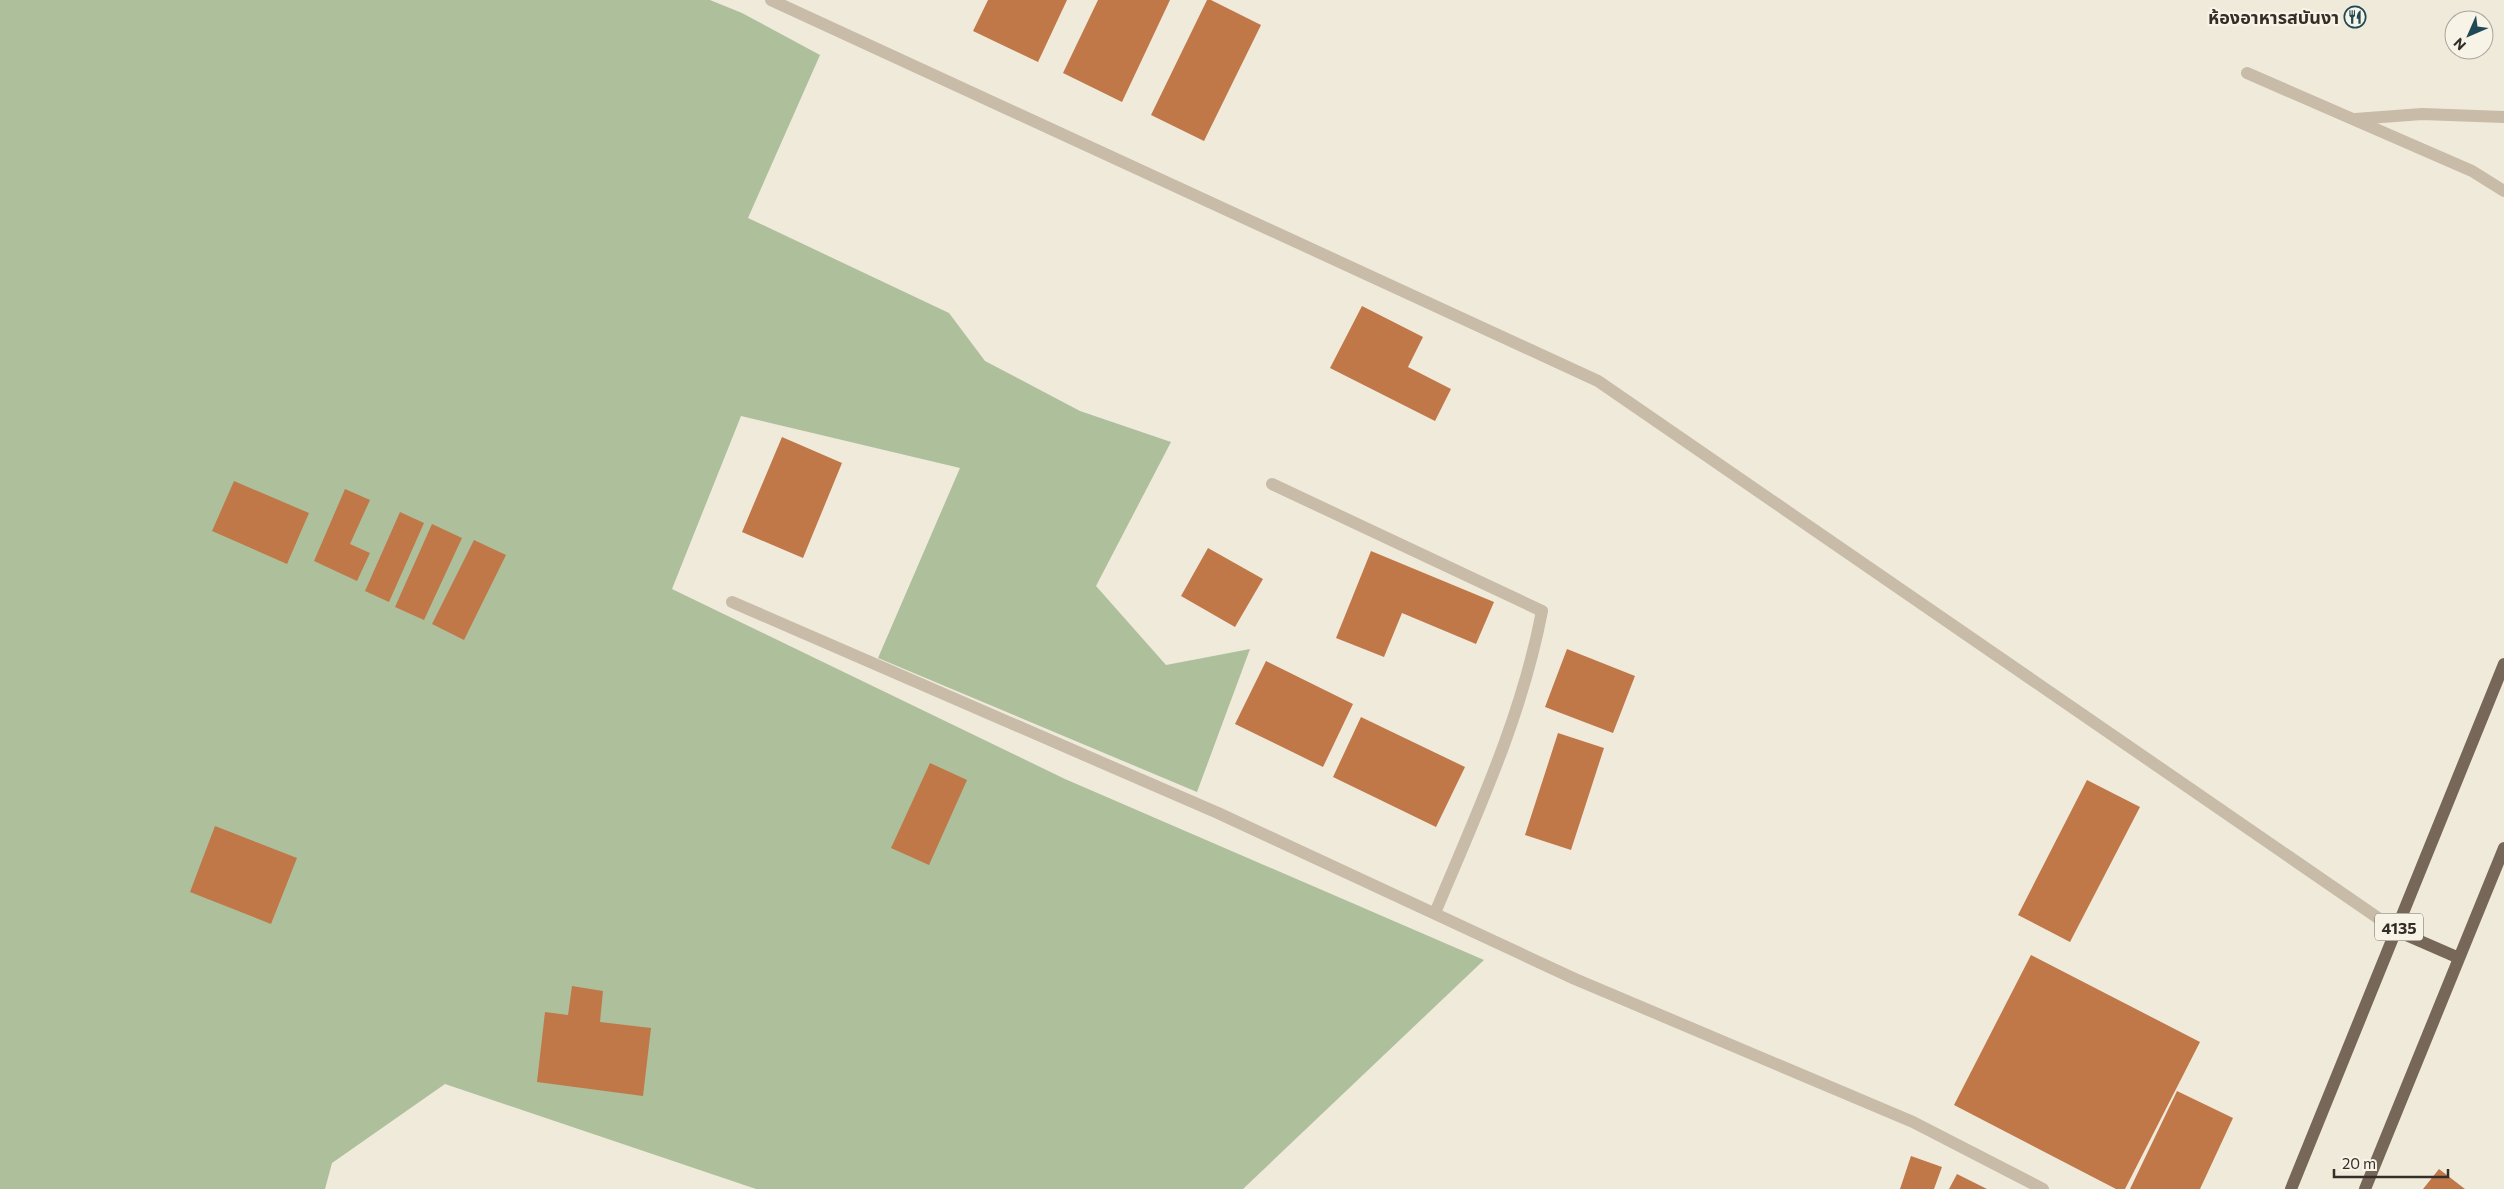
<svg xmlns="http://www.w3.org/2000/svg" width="2504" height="1189" font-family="Commissioner,'Noto Sans Thai',sans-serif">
<rect width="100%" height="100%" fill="#f0eadb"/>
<path fill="#aebf9c" d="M 0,0 L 710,0 L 742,13 L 820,55 L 748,218 L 949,313 L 985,361 L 1080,411 L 1171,442 L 1096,586 L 1166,665 L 1250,649 L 1197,792 L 878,658 L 960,468 L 741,416 L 672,589 L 1065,779 L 1484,960 L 1243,1189 L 756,1189 L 445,1084 L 332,1163 L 325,1189 L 0,1189 Z"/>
<path fill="#c07849" d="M 988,0 L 1067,0 L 1038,62 L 973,31 Z
M 1098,0 L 1170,0 L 1122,102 L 1063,73 Z
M 1207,0 L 1211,0 L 1261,25 L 1204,141 L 1151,115 Z
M 1362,306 L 1423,337 L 1408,367 L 1451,389 L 1435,421 L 1330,368 Z
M 782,437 L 842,463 L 803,558 L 742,532 Z
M 234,481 L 309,513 L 287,564 L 212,531 Z
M 345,489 L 370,500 L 350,544 L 370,553 L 357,581 L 314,561 Z
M 400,512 L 424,523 L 389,602 L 365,591 Z
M 432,524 L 462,538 L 424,620 L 395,607 Z
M 474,540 L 506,555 L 464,640 L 432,624 Z
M 1208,548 L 1263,579 L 1235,627 L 1181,596 Z
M 1371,551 L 1494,602 L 1476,644 L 1402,613 L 1384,657 L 1336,638 Z
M 1567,649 L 1635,676 L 1613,733 L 1545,707 Z
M 1266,661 L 1353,704 L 1323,767 L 1235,724 Z
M 1361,717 L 1465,767 L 1436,827 L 1333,777 Z
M 1558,733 L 1604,748 L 1571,850 L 1525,835 Z
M 930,763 L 967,780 L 929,865 L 891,848 Z
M 2087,780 L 2140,807 L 2070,942 L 2018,915 Z
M 215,826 L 297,858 L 271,924 L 190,892 Z
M 2031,955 L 2200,1042 L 2125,1189 L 2116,1189 L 1954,1105 Z
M 572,986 L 603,991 L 600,1022 L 651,1028 L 643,1096 L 537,1082 L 545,1012 L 568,1015 Z
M 2177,1091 L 2233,1118 L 2200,1189 L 2130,1189 Z
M 1911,1156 L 1942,1167 L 1934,1189 L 1900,1189 Z
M 2439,1169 L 2465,1189 L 2423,1189 Z
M 1957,1174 L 1987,1189 L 1949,1189 Z"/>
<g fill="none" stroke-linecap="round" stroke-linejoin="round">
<path stroke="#c8bba8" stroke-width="12" d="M 771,0 L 1598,381 L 2397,931
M 2247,73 L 2472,171 L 2504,191
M 2355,119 L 2422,114 L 2504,117
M 1272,484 L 1542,611 C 1522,717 1476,815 1435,913
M 732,602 L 1218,813 L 1575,979 L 1913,1122 L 2043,1189"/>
<path stroke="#766759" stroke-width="12" d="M 2397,931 L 2459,958
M 2291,1189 L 2504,664
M 2365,1189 L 2504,848"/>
</g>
<defs>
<g id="restaurant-ring" transform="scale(1.125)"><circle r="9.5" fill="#f8f3e7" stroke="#1f4954" stroke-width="1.5"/><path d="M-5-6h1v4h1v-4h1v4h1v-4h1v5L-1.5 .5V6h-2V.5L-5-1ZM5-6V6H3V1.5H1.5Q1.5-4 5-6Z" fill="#1f4954"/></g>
</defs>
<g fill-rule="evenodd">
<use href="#restaurant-ring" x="2355" y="17"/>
</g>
<g text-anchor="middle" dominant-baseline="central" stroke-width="4.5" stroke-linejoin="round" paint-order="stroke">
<rect fill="#f8f3e7" stroke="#706961" stroke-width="1" x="2375" y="913.5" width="48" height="27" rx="4"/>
<g font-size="16" font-weight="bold" fill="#352e28">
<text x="2399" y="927">4135</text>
</g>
<g font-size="18" font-weight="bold" fill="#352e28" stroke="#f8f3e7" text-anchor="end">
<text x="2339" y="17">ห้องอาหารสบันงา</text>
</g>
</g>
<g transform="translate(2469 35) rotate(225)"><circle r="24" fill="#f8f3e7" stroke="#aaa49b"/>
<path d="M0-4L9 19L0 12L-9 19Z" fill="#1f4954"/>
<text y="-8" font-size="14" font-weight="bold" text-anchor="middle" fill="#352e28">N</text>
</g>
<path d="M2334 1169v8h114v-8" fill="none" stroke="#352e28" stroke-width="2.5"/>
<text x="2342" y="1169" font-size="15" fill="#352e28" stroke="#f8f3e7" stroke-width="4" paint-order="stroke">20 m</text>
</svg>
